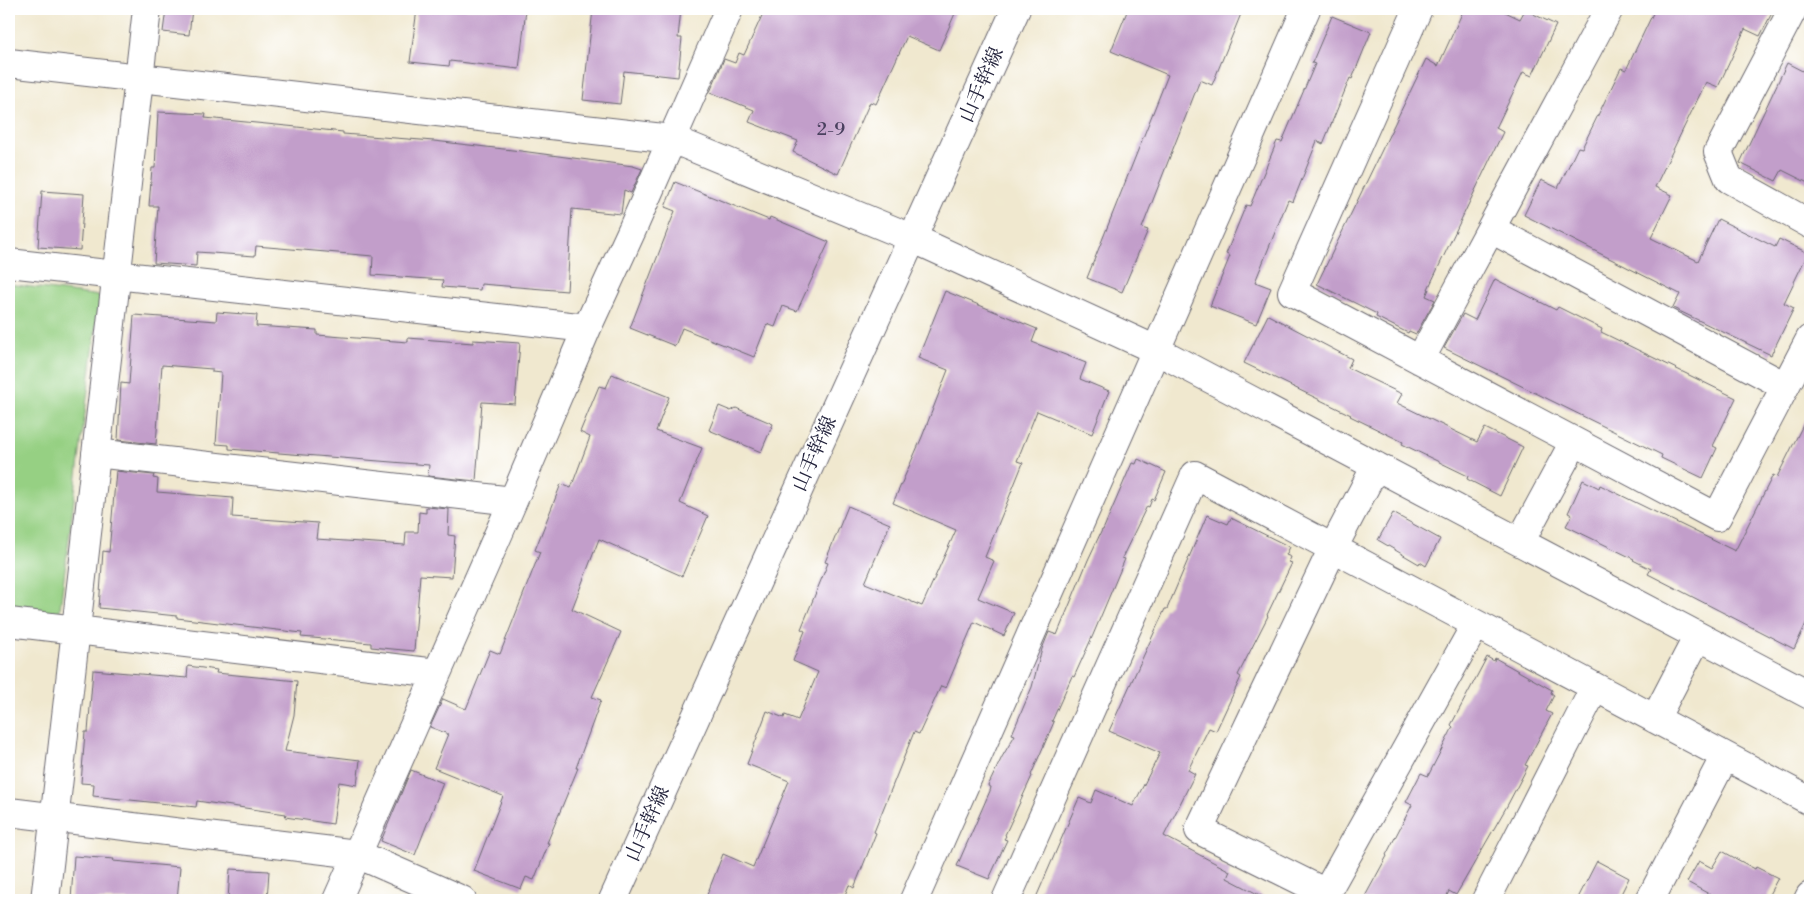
<svg xmlns="http://www.w3.org/2000/svg" width="1819" height="909" font-family="'Libre Bodoni','Noto Serif JP',serif">
<rect width="100%" height="100%" fill="#fff"/>
<filter id="ink" filterUnits="userSpaceOnUse"><feTurbulence type="fractalNoise" baseFrequency=".02" numOctaves="2"/><feDisplacementMap in="SourceGraphic" scale="10" xChannelSelector="R" yChannelSelector="G"/><feConvolveMatrix kernelMatrix="1 2 1 2 8 2 1 2 1" color-interpolation-filters="sRGB"/></filter>
<filter id="wash" filterUnits="userSpaceOnUse"><feTurbulence type="fractalNoise" baseFrequency=".0096" numOctaves="4" result="noise"/><feDisplacementMap in="SourceGraphic" scale="20" xChannelSelector="R" yChannelSelector="G"/><feGaussianBlur stdDeviation="1.12" result="paint"/><feColorMatrix in="noise" values="0 0 0 0 0 0 0 0 0 0 0 0 0 0 0 0 0 1.4 0 .05"/><feComposite in="paint" operator="in"/></filter>
<g filter="url(#wash)">
<rect width="100%" height="100%" fill="#f0e8cf"/>
<path fill="#96d083" stroke="#5c795f" d="M 9,284 L 100,296 L 59,616 L 9,610 Z"/>
<g id="blocks">
<path fill="#c29eca" d="M 166,9 L 192,9 L 189,35 L 163,32 Z
M 417,9 L 526,9 L 519,69 L 450,61 L 449,66 L 410,62 Z
M 593,9 L 681,9 L 678,38 L 682,38 L 678,77 L 624,71 L 620,104 L 583,100 Z
M 765,9 L 957,9 L 939,50 L 907,36 L 876,104 L 870,102 L 838,174 L 793,152 L 798,141 L 749,122 L 754,110 L 710,92 L 724,59 L 735,63 L 739,53 L 744,55 Z
M 1128,9 L 1243,9 L 1212,85 L 1200,80 L 1142,228 L 1148,230 L 1122,292 L 1087,278 L 1168,75 L 1111,51 Z
M 1464,9 L 1499,9 L 1520,19 L 1525,10 L 1556,25 L 1532,76 L 1523,72 L 1496,128 L 1503,132 L 1428,289 L 1429,289 L 1426,296 L 1435,300 L 1416,334 L 1409,331 L 1408,333 L 1376,317 L 1377,314 L 1317,284 L 1426,59 L 1438,66 Z
M 1655,9 L 1774,9 L 1760,36 L 1745,29 L 1718,87 L 1706,82 L 1655,187 L 1672,195 L 1651,238 L 1698,261 L 1718,219 L 1775,247 L 1779,239 L 1808,253 L 1784,303 L 1794,308 L 1771,355 L 1673,308 L 1680,294 L 1524,215 L 1541,180 L 1558,188 L 1578,147 L 1582,148 L 1621,68 L 1626,70 Z
M 1332,16 L 1371,32 L 1352,79 L 1350,78 L 1323,144 L 1317,141 L 1293,202 L 1288,200 L 1255,282 L 1271,288 L 1256,324 L 1210,306 L 1230,256 L 1226,254 L 1246,205 L 1250,206 L 1277,141 L 1282,142 L 1315,64 L 1312,63 Z
M 1787,63 L 1810,75 L 1810,184 L 1782,170 L 1776,181 L 1740,163 Z
M 158,112 L 206,114 L 205,118 L 297,127 L 343,132 L 343,134 L 434,141 L 521,151 L 633,166 L 642,169 L 631,193 L 624,190 L 621,214 L 572,209 L 567,291 L 481,284 L 480,290 L 442,287 L 443,280 L 372,275 L 373,256 L 256,246 L 255,256 L 197,252 L 196,266 L 154,263 L 158,206 L 149,206 L 152,168 L 155,168 Z
M 675,182 L 769,220 L 770,217 L 829,242 L 797,311 L 783,306 L 775,327 L 767,324 L 754,357 L 682,328 L 675,346 L 630,328 L 675,211 L 665,207 Z
M 42,191 L 84,194 L 80,250 L 38,247 Z
M 1495,279 L 1556,310 L 1558,307 L 1602,329 L 1601,332 L 1736,398 L 1713,446 L 1717,448 L 1703,478 L 1661,458 L 1662,455 L 1444,348 L 1463,314 L 1475,320 Z
M 945,291 L 1037,329 L 1032,342 L 1086,363 L 1080,379 L 1109,391 L 1092,434 L 1037,411 L 1017,461 L 1023,463 L 985,557 L 994,561 L 978,598 L 1014,613 L 1004,636 L 974,622 L 946,688 L 941,686 L 919,734 L 914,732 L 874,832 L 876,833 L 854,888 L 849,885 L 843,900 L 705,900 L 723,854 L 753,867 L 789,781 L 747,764 L 767,711 L 784,718 L 785,715 L 798,720 L 818,672 L 793,661 L 805,631 L 801,629 L 828,563 L 825,562 L 848,506 L 890,524 L 865,583 L 922,606 L 956,530 L 893,503 L 922,437 L 948,370 L 918,358 Z
M 217,312 L 257,315 L 256,326 L 317,330 L 317,335 L 408,342 L 408,338 L 473,343 L 473,340 L 520,343 L 515,404 L 482,402 L 476,481 L 428,476 L 429,465 L 229,449 L 229,445 L 216,444 L 221,373 L 212,372 L 212,369 L 162,365 L 156,444 L 118,440 L 121,383 L 129,384 L 134,315 L 216,321 Z
M 1268,315 L 1352,359 L 1348,368 L 1402,394 L 1397,403 L 1477,442 L 1485,428 L 1523,447 L 1500,496 L 1467,479 L 1468,476 L 1402,444 L 1403,442 L 1350,416 L 1351,415 L 1244,363 Z
M 612,374 L 669,397 L 656,431 L 702,448 L 680,503 L 708,516 L 682,576 L 599,539 L 572,609 L 621,632 L 592,697 L 601,700 L 576,768 L 578,768 L 547,843 L 549,843 L 534,880 L 526,877 L 521,889 L 474,871 L 503,796 L 434,768 L 448,734 L 430,727 L 443,699 L 466,709 L 490,650 L 500,654 L 540,552 L 535,550 L 561,484 L 571,488 L 590,437 L 580,432 L 599,386 L 606,388 Z
M 719,406 L 731,411 L 736,408 L 773,424 L 761,452 L 709,430 Z
M 1810,411 L 1810,615 L 1794,649 L 1648,574 L 1651,569 L 1633,560 L 1634,559 L 1566,526 L 1572,515 L 1568,513 L 1583,480 L 1599,488 L 1600,485 L 1735,551 L 1773,475 L 1777,477 Z
M 1138,459 L 1166,472 L 1154,500 L 1152,499 L 1149,507 L 1147,506 L 1122,558 L 1125,559 L 1093,635 L 1074,677 L 1072,676 L 1052,721 L 1054,722 L 1031,775 L 1032,776 L 1005,835 L 1006,836 L 1004,839 L 1007,840 L 989,879 L 957,866 L 990,791 L 991,787 L 988,786 L 1002,757 L 1015,735 L 1012,734 L 1032,687 L 1042,649 L 1049,632 L 1057,635 L 1088,560 L 1102,530 L 1103,530 L 1132,463 L 1136,464 Z
M 116,471 L 154,475 L 153,478 L 158,479 L 157,492 L 233,498 L 232,517 L 318,523 L 316,539 L 405,545 L 406,532 L 418,532 L 419,512 L 426,513 L 426,507 L 449,509 L 448,535 L 455,536 L 452,577 L 420,575 L 414,651 L 371,647 L 371,643 L 301,637 L 302,633 L 177,618 L 177,616 L 99,608 L 103,551 L 109,552 Z
M 1393,513 L 1440,539 L 1426,566 L 1420,562 L 1419,564 L 1378,540 Z
M 1207,515 L 1228,524 L 1231,518 L 1290,547 L 1286,555 L 1291,557 L 1289,562 L 1292,563 L 1267,615 L 1268,616 L 1238,675 L 1241,677 L 1216,731 L 1209,728 L 1188,770 L 1195,774 L 1164,836 L 1230,871 L 1227,878 L 1269,900 L 1035,900 L 1079,798 L 1091,803 L 1096,790 L 1133,806 L 1160,753 L 1109,731 L 1165,609 L 1167,609 Z
M 1487,657 L 1494,661 L 1495,658 L 1552,690 L 1551,693 L 1554,695 L 1546,711 L 1552,714 L 1525,765 L 1528,766 L 1507,806 L 1456,895 L 1449,891 L 1445,900 L 1363,900 L 1387,856 L 1386,855 L 1412,805 L 1406,802 L 1421,773 L 1428,776 L 1453,727 L 1451,725 Z
M 188,666 L 217,670 L 216,673 L 297,681 L 294,715 L 285,751 L 360,760 L 357,785 L 339,782 L 333,824 L 285,817 L 286,814 L 197,801 L 196,807 L 93,796 L 94,784 L 81,783 L 85,732 L 88,732 L 93,670 L 187,678 Z
M 411,770 L 443,783 L 415,855 L 381,841 Z
M 1722,851 L 1755,869 L 1756,867 L 1778,878 L 1766,900 L 1720,900 L 1687,882 L 1699,861 L 1712,868 Z
M 74,856 L 114,859 L 113,861 L 180,867 L 177,900 L 71,900 Z
M 1597,861 L 1629,878 L 1618,900 L 1577,900 Z
M 230,869 L 269,871 L 267,900 L 228,900 Z"/>
</g>
</g>
<g filter="url(#ink)">
<use href="#blocks" fill-opacity="0" stroke="#6a676f" stroke-width="1"/>
<g fill="none" stroke-linecap="round" stroke-linejoin="round">
<g stroke="#6a676f" stroke-width="30">
<path id="minor" d="M 1418,9 L 1292,292 L 1717,517 L 1810,339
M 1793,9 L 1718,152 L 1729,179 L 1810,224
M 9,63 L 672,139 L 912,238 L 1156,350 L 1810,695
M 1491,229 L 1785,386
M 9,263 L 587,328
M 1420,360 L 1609,9
M 96,453 L 513,501
M 1376,466 L 1333,548 L 1199,830 L 1326,893 L 1476,624
M 1520,542 L 1574,442
M 9,622 L 437,673
M 1655,719 L 1698,636
M 9,812 L 357,854 L 462,900
M 45,900 L 147,9
M 337,900 L 513,501 L 587,328 L 632,230 L 729,9
M 613,900 L 1016,9
M 914,900 L 1306,9
M 1006,900 L 1195,475 L 1810,801
M 1486,900 L 1595,687
M 1650,900 L 1725,756
M 1808,900 L 1810,896"/>
</g>
<use href="#minor" stroke="#fff" stroke-width="28"/>
</g>
</g>
<g text-anchor="middle" dominant-baseline="central" stroke-width="4" stroke-linejoin="round" paint-order="stroke">
<g font-size="18" fill="#4a415f">
<text x="831" y="129">2-9</text>
</g>
<g font-size="20" fill="#22223b" stroke="#fff">
<text transform="translate(982 85) rotate(-66)">山手幹線</text>
<text transform="translate(815 454) rotate(-66)">山手幹線</text>
<text transform="translate(648 824) rotate(-66)">山手幹線</text>
</g>
</g>
<rect width="1819" height="909" fill="none" stroke="#fff" stroke-width="30"/>
</svg>
